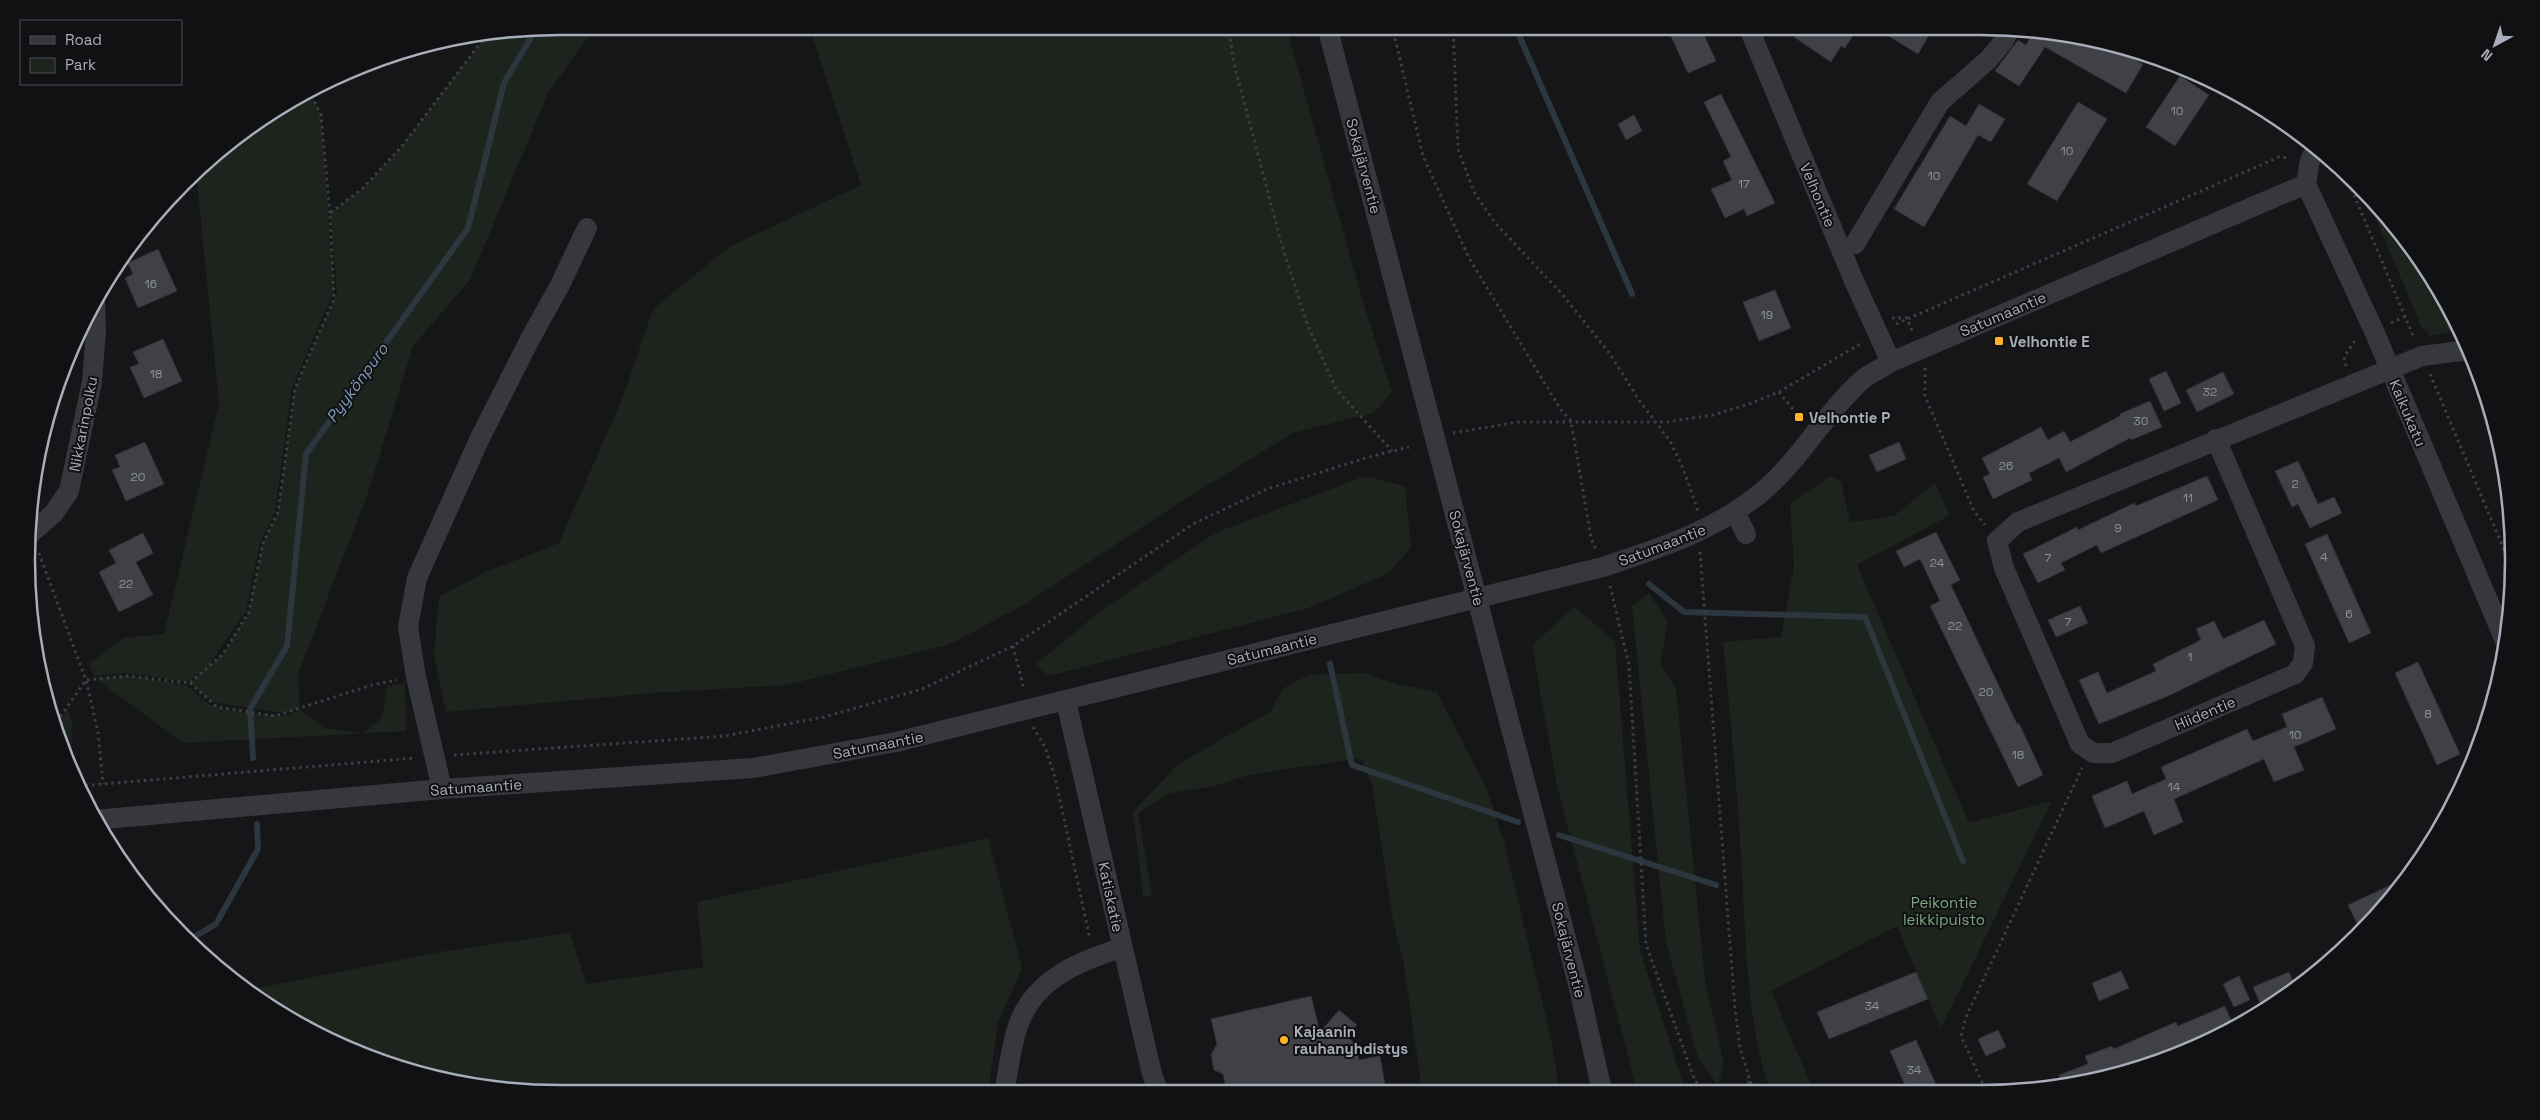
<svg xmlns="http://www.w3.org/2000/svg" width="2540" height="1120" font-family="'Space Grotesk',sans-serif">
<rect width="100%" height="100%" fill="#161619"/>
<path fill="#1c241d" d="M 560,26 L 596,26 L 548,93 L 470,280 L 413,346 L 369,490 L 298,674 L 300,708 L 284,713 L 211,702 L 190,683 L 204,670 L 187,682 L 127,673 L 94,676 L 89,664 L 123,638 L 164,634 L 219,404 L 196,171 L 208,159 L 293,98 L 309,90 L 321,115 L 334,291 L 292,388 L 275,512 L 260,542 L 246,611 L 207,668 L 223,654 L 249,612 L 263,543 L 278,512 L 295,388 L 337,292 L 330,213 L 363,188 L 403,145 L 481,42 L 484,34 Z
M 809,26 L 1286,26 L 1362,299 L 1392,392 L 1374,413 L 1293,433 L 1185,499 L 1022,606 L 950,644 L 787,685 L 653,693 L 446,712 L 434,656 L 439,597 L 483,573 L 559,543 L 623,397 L 653,309 L 729,247 L 861,185 Z
M 2366,195 L 2404,235 L 2461,329 L 2430,336 L 2421,326 Z
M 1365,476 L 1405,486 L 1411,547 L 1389,573 L 1308,608 L 1049,676 L 1035,665 L 1102,610 L 1215,533 Z
M 1831,476 L 1841,481 L 1850,522 L 1894,516 L 1935,483 L 1950,515 L 1857,565 L 1969,823 L 2052,801 L 1941,1028 L 1897,926 L 1771,991 L 1813,1090 L 1770,1090 C 1745,1016 1746,934 1741,857 C 1737,785 1730,714 1723,642 L 1781,637 L 1794,566 L 1790,503 Z
M 1649,593 L 1668,622 L 1660,664 L 1676,688 L 1705,981 L 1724,1063 L 1718,1085 L 1698,1058 L 1666,942 L 1632,606 Z
M 1574,606 L 1615,642 L 1640,950 L 1685,1090 L 1637,1090 L 1558,790 L 1532,646 Z
M 1364,673 L 1397,684 L 1437,692 L 1487,790 L 1504,842 L 1552,1043 L 1559,1091 L 1422,1091 L 1404,965 L 1393,920 L 1372,785 L 1361,758 L 1249,775 L 1214,786 L 1170,793 L 1138,813 L 1152,896 L 1143,897 L 1133,812 L 1178,764 L 1271,711 L 1282,689 L 1308,675 Z
M 127,676 L 186,685 L 210,705 L 246,713 L 285,716 L 301,710 L 324,728 L 363,733 L 382,718 L 387,686 L 405,684 L 406,731 L 183,743 L 95,678 Z
M 68,709 L 72,724 L 71,753 L 66,756 L 54,730 Z
M 988,838 L 1022,968 L 998,1023 L 988,1092 L 755,1093 L 753,1086 L 735,1093 L 560,1094 L 456,1084 L 388,1065 L 293,1022 L 248,990 L 440,952 L 570,933 L 586,984 L 703,967 L 697,902 Z"/>
<g fill="none" stroke-linecap="round" stroke-linejoin="round">
<path stroke="#2b363e" stroke-width="6" d="M 1515,26 L 1632,294
M 1649,584 L 1684,612 L 1865,617 L 1963,861
M 1330,664 L 1352,765 L 1518,822
M 253,758 L 250,709 L 287,646 L 306,454 L 468,228 L 504,83 L 536,29
M 1559,835 L 1716,885
M 189,940 L 216,924 L 258,849 L 257,824"/>
</g>
<path fill="#404146" stroke="#303035" d="M 1683,26 L 1700,26 L 1716,61 L 1688,73 L 1669,32 Z
M 1801,26 L 1859,26 L 1845,48 L 1841,46 L 1831,62 L 1794,37 Z
M 1872,26 L 1934,26 L 1918,54 Z
M 2022,30 L 2084,36 L 2107,43 L 2143,64 L 2126,93 L 2045,47 L 2019,86 L 1995,71 L 2018,40 L 2026,45 L 2030,38 L 2021,32 Z
M 2180,76 L 2209,95 L 2175,146 L 2146,127 Z
M 1721,94 L 1775,203 L 1747,216 L 1744,209 L 1725,218 L 1711,189 L 1732,180 L 1723,161 L 1731,157 L 1704,102 Z
M 2078,102 L 2107,119 L 2057,201 L 2027,184 Z
M 1979,104 L 2005,119 L 1991,142 L 1978,135 L 1924,227 L 1894,209 L 1950,116 L 1966,126 Z
M 1634,115 L 1642,131 L 1626,140 L 1618,124 Z
M 158,249 L 177,291 L 138,308 L 125,278 L 133,274 L 128,263 Z
M 1775,290 L 1791,328 L 1759,341 L 1743,302 Z
M 163,339 L 182,381 L 144,398 L 130,367 L 139,364 L 133,352 Z
M 2166,371 L 2181,403 L 2164,411 L 2149,379 Z
M 2223,372 L 2234,394 L 2197,412 L 2186,390 Z
M 2150,401 L 2162,427 L 2131,440 L 2130,438 L 2066,472 L 2059,458 L 2029,473 L 2032,480 L 1993,499 L 1983,477 L 1990,474 L 1982,458 L 2041,427 L 2048,440 L 2064,431 L 2070,442 L 2120,416 L 2120,414 Z
M 145,442 L 164,484 L 126,501 L 112,470 L 120,467 L 115,455 Z
M 1899,442 L 1906,459 L 1877,472 L 1869,455 Z
M 2298,461 L 2318,504 L 2334,497 L 2342,513 L 2310,528 L 2298,504 L 2292,507 L 2275,471 Z
M 2207,476 L 2218,500 L 2101,553 L 2097,545 L 2061,563 L 2065,570 L 2038,583 L 2023,554 L 2077,527 L 2078,530 L 2134,503 L 2136,506 Z
M 1936,532 L 1960,580 L 1951,585 L 2017,724 L 2019,723 L 2043,775 L 2018,787 L 1930,606 L 1940,601 L 1920,559 L 1904,567 L 1896,551 Z
M 143,533 L 153,553 L 136,562 L 153,595 L 119,612 L 99,572 L 116,563 L 109,550 Z
M 2327,534 L 2371,633 L 2349,643 L 2305,544 Z
M 2080,606 L 2088,623 L 2056,637 L 2048,620 Z
M 2264,620 L 2276,644 L 2168,696 L 2099,724 L 2079,680 L 2098,672 L 2107,693 L 2156,671 L 2153,664 L 2201,640 L 2196,629 L 2214,621 L 2223,639 Z
M 2418,662 L 2460,754 L 2437,765 L 2395,673 Z
M 2322,697 L 2336,729 L 2294,747 L 2304,770 L 2274,782 L 2264,759 L 2174,799 L 2183,822 L 2154,835 L 2144,811 L 2105,828 L 2092,796 L 2127,781 L 2132,794 L 2166,779 L 2161,767 L 2247,729 L 2253,741 L 2287,727 L 2282,714 Z
M 2408,877 L 2404,885 L 2360,929 L 2348,905 Z
M 2121,971 L 2129,988 L 2099,1001 L 2092,983 Z
M 1916,972 L 1928,999 L 1829,1039 L 1817,1012 Z
M 2289,972 L 2296,989 L 2262,1008 L 2253,987 Z
M 2239,976 L 2250,1000 L 2234,1007 L 2223,984 Z
M 1311,996 L 1320,1032 L 1339,1010 L 1357,1025 L 1347,1037 L 1356,1044 L 1359,1060 L 1380,1056 L 1386,1091 L 1227,1092 L 1223,1074 L 1214,1070 L 1211,1055 L 1217,1044 L 1211,1019 Z
M 2225,1006 L 2233,1025 L 2197,1046 L 2196,1044 L 2161,1059 L 2063,1086 L 2059,1075 L 2088,1064 L 2085,1056 L 2112,1046 L 2114,1049 L 2176,1022 L 2178,1026 Z
M 1998,1030 L 2006,1047 L 1986,1056 L 1978,1039 Z
M 1916,1040 L 1938,1089 L 1907,1090 L 1890,1051 Z"/>
<g fill="none" stroke-linecap="round" stroke-linejoin="round">
<path stroke="#3d3f45" stroke-width="3" stroke-dasharray="2.5 4" stroke-linecap="butt" d="M 1229,26 L 1233,60 L 1281,242 L 1306,321 L 1336,389 L 1392,451
M 1392,26 L 1423,156 L 1469,258 L 1561,410 L 1571,421 L 1591,538 L 1596,550
M 1453,26 L 1458,149 L 1474,192 L 1496,224 L 1562,294 L 1610,354 L 1639,400 L 1670,441 L 1683,468 L 1698,511
M 309,90 L 321,115 L 330,213
M 2344,171 L 2414,338
M 1892,318 L 1907,318 L 1912,331
M 2391,323 L 2404,317
M 1896,324 L 2279,157 L 2290,158
M 2346,366 L 2344,357 L 2356,339
M 1925,368 L 1925,396 L 1974,511 L 1985,525
M 2430,374 L 2511,566
M 1779,392 L 1799,417
M 1453,433 L 1519,422 L 1666,422 L 1713,415 L 1749,404 L 1779,392 L 1860,344
M 1700,552 L 1735,1009 L 1740,1048 L 1753,1090
M 39,553 L 86,680 L 98,732 L 103,784
M 1610,586 L 1629,665 L 1646,944 L 1694,1078 L 1701,1090
M 1013,646 L 1024,689
M 190,683 L 217,707 L 275,716 L 372,685 L 397,680
M 53,727 L 86,680 L 127,676 L 190,683 L 223,654 L 249,612 L 263,543 L 278,512 L 295,388 L 334,299 L 330,213 L 363,188 L 403,145 L 481,42 L 484,34
M 1033,727 L 1045,747 L 1055,777 L 1090,939
M 454,755 L 725,736 L 824,717 L 922,689 L 1013,646 L 1193,524 L 1267,489 L 1369,457 L 1409,447
M 79,786 L 415,758
M 1985,1089 L 1961,1036 L 1966,1017 L 2082,768
M 1748,1090 L 1749,1081"/>
<path stroke="#37383e" stroke-width="20" d="M 1327,26 L 1579,988 L 1602,1091
M 1748,26 L 1854,281 L 1891,362
M 2306,184 L 2374,331 L 2506,643
M 2306,184 L 2310,160 L 2317,148
M 1855,244 L 1940,102 L 1989,59 L 2003,42 L 2010,29
M 2216,439 L 2305,646 L 2303,663 L 2295,674 L 2112,753 L 2093,753 L 2080,744 L 2004,568 L 1997,541 L 2018,522 L 2422,356 L 2469,350
M 1735,512 L 1746,534
M 29,535 L 54,513 L 69,491 L 92,382 L 96,332 L 95,299
M 1066,701 L 1152,1074 L 1159,1092
M 442,789 L 416,677 L 408,627 L 417,578 L 479,440 L 530,339 L 560,285 L 587,228
M 94,820 L 442,789 L 753,768 L 896,742 L 1603,567 C 1660,548 1717,530 1763,491 C 1801,459 1825,413 1862,380 C 1870,373 1882,368 1891,362 L 2306,184
M 1004,1092 C 1009,1069 1012,1035 1023,1014 C 1042,976 1083,960 1121,948"/>
</g>
<g fill="#feb529" stroke="#111114" stroke-width="2">
<rect x="1994" y="336" width="10" height="10" rx="2.5"/>
<rect x="1794" y="412" width="10" height="10" rx="2.5"/>
<circle cx="1284" cy="1040" r="5"/>
</g>
<g text-anchor="middle" dominant-baseline="central" stroke-width="4" stroke-linejoin="round" paint-order="stroke">
<g font-size="12" fill="#8e929d">
<text x="2177" y="111">10</text>
<text x="2067" y="151">10</text>
<text x="1934" y="176">10</text>
<text x="1744" y="184">17</text>
<text x="151" y="284">16</text>
<text x="1767" y="315">19</text>
<text x="156" y="374">18</text>
<text x="2210" y="392">32</text>
<text x="2141" y="421">30</text>
<text x="2006" y="466">26</text>
<text x="138" y="477">20</text>
<text x="2295" y="484">2</text>
<text x="2188" y="498">11</text>
<text x="2118" y="528">9</text>
<text x="2324" y="557">4</text>
<text x="2048" y="558">7</text>
<text x="1937" y="563">24</text>
<text x="126" y="584">22</text>
<text x="2349" y="614">6</text>
<text x="2068" y="622">7</text>
<text x="1955" y="626">22</text>
<text x="2190" y="657">1</text>
<text x="1986" y="692">20</text>
<text x="2428" y="714">8</text>
<text x="2295" y="735">10</text>
<text x="2018" y="755">18</text>
<text x="2174" y="787">14</text>
<text x="1872" y="1006">34</text>
<text x="1914" y="1070">34</text>
</g>
<g font-size="15" fill="#a8adba" stroke="#111114">
<text transform="translate(1364 166) rotate(75)">Sokajärventie</text>
<text transform="translate(1818 195) rotate(67)">Velhontie</text>
<text transform="translate(2003 314) rotate(-23)">Satumaantie</text>
<text transform="translate(2408 413) rotate(67)">Kaikukatu</text>
<text transform="translate(83 424) rotate(-79)">Nikkarinpolku</text>
<text transform="translate(1662 545) rotate(-21)">Satumaantie</text>
<text transform="translate(1467 558) rotate(75)">Sokajärventie</text>
<text transform="translate(1272 649) rotate(-14)">Satumaantie</text>
<text transform="translate(2205 713) rotate(-23)">Hiidentie</text>
<text transform="translate(878 745) rotate(-11)">Satumaantie</text>
<text transform="translate(476 787) rotate(-4)">Satumaantie</text>
<text transform="translate(1111 897) rotate(78)">Katiskatie</text>
<text transform="translate(1569 950) rotate(76)">Sokajärventie</text>
</g>
<g font-size="15" font-weight="bold" fill="#a8adba" stroke="#111114" text-anchor="start">
<text x="2009" y="341">Velhontie E</text>
<text x="1809" y="417">Velhontie P</text>
<text x="1294" y="1031">Kajaanin<tspan x="1294" dy="17">rauhanyhdistys</tspan></text>
</g>
<g font-size="15" fill="#7da680" stroke="#111114">
<text x="1944" y="902">Peikontie<tspan x="1944" dy="17">leikkipuisto</tspan></text>
</g>
<g font-size="16" font-style="italic" fill="#7c9cb7" stroke="#111114">
<text transform="translate(357 383) rotate(-54)">Pyykönpuro</text>
</g>
</g>
<path d="M0 0H2540V1120H0ZM560 35H1980A525 525 0 0 1 2505 560V560A525 525 0 0 1 1980 1085H560A525 525 0 0 1 35 560V560A525 525 0 0 1 560 35Z" fill="#111114" fill-rule="evenodd"/>
<path fill="none" stroke="#a8adba" stroke-width="2.5" d="M560 35H1980A525 525 0 0 1 2505 560V560A525 525 0 0 1 1980 1085H560A525 525 0 0 1 35 560V560A525 525 0 0 1 560 35Z"/>
<rect x="20" y="20" width="162" height="65" fill="#111114" stroke="#4d4f56"/>
<rect x="30" y="36" width="25" height="8" fill="#37383e" stroke="#4d4f56"/>
<text x="65" y="45" font-size="15" fill="#a8adba">Road</text>
<rect x="30" y="58" width="25" height="15" fill="#1c241d" stroke="#4d4f56"/>
<text x="65" y="70" font-size="15" fill="#a8adba">Park</text>
<g transform="translate(2495 45) rotate(220)" stroke="#111114" stroke-width="4" paint-order="stroke">
<path d="M0-4L9 19L0 12L-9 19Z" fill="#a8adba"/>
<text y="-8" font-size="14" font-weight="bold" text-anchor="middle" fill="#a8adba">N</text>
</g>
</svg>
